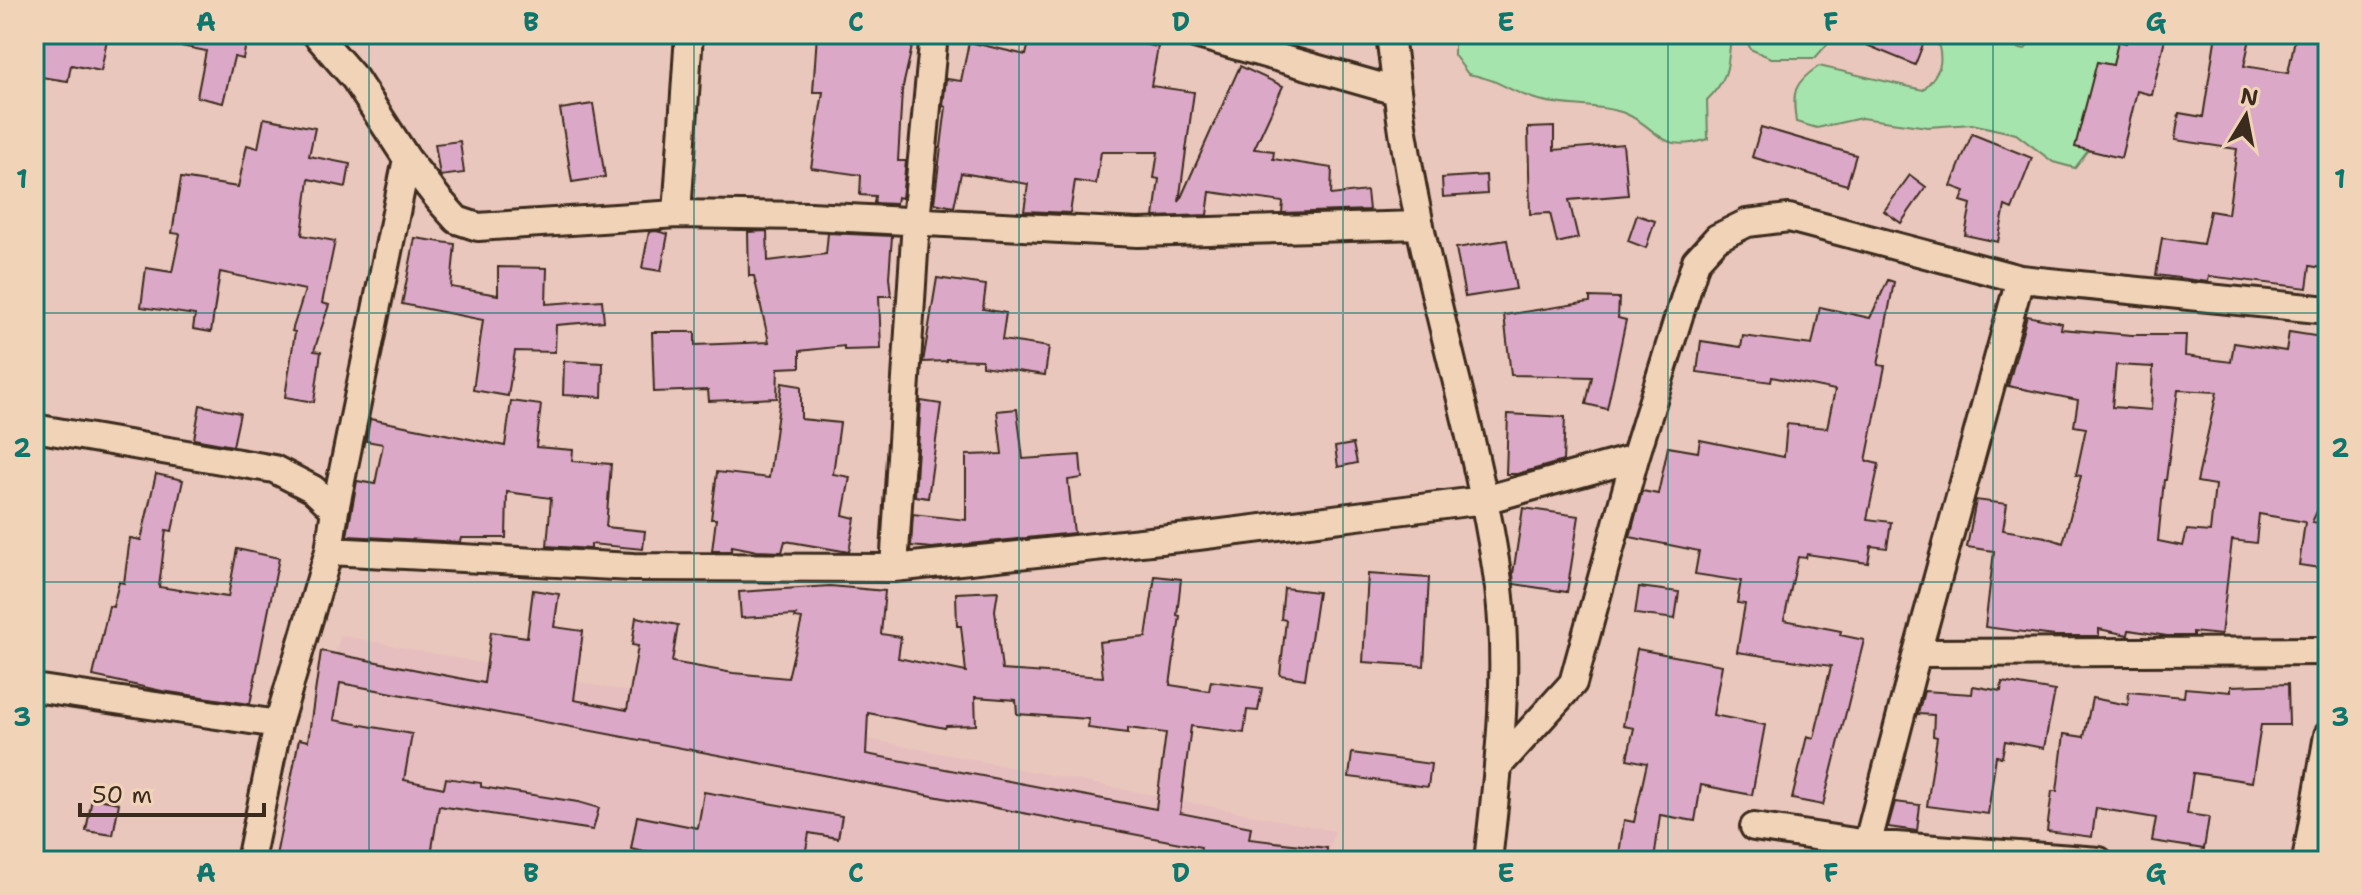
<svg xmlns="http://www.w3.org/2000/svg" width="2362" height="895" font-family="'Shantell Sans',sans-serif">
<rect width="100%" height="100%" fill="#eac7bc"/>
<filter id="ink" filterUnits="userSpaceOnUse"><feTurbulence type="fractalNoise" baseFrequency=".0125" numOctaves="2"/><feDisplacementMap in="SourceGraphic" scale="16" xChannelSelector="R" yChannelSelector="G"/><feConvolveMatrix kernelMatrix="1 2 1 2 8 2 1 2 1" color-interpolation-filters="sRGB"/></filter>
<g filter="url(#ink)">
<path fill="#e6bebf" d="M 340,635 L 1335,831 L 1326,861 L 289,861 Z"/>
<path fill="#a5e4ac" stroke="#708765" stroke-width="2" d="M 1454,34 L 1731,34 C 1728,65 1730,77 1707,100 L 1708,139 C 1658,155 1661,128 1624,113 C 1597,103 1560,108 1532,98 C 1507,90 1498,79 1468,74 L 1454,55 Z
M 1746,34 L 1832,34 L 1830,41 L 1815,58 L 1771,58 L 1750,49 Z
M 1935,34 L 1996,34 L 2005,45 L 2024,50 L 2039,34 L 2127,34 L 2100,135 L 2075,168 L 2053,162 L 2016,134 L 1972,124 L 1928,127 L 1861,118 L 1817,128 L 1796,122 C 1792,92 1793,83 1819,66 L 1923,90 C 1942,70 1945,61 1935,34 Z"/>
<path fill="#dba9c7" stroke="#3b2a1e" stroke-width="2" fill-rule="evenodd" d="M 34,34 L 77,34 L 107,39 L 101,71 L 71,65 L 68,81 L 34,76 Z
M 167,34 L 248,34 L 243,59 L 234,57 L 223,103 L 197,97 L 206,51 L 166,43 Z
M 817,34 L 915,34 L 902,91 L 898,161 L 906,161 L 902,198 L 897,197 L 896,204 L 874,203 L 875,196 L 860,195 L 861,175 L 811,168 L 823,92 L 813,92 Z
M 1031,34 L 1091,34 L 1158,47 L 1151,86 L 1194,92 L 1179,202 L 1240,66 L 1283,86 L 1254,149 L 1274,151 L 1273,159 L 1332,168 L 1331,195 L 1367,191 L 1369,210 L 1282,213 L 1283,202 L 1210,192 L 1207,215 L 1154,217 L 1159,179 L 1154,178 L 1158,152 L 1101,152 L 1096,184 L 1075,181 L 1070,213 L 1024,211 L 1028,184 L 961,173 L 954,207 L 934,203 L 946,107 L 943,106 L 946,79 L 961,81 L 969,42 L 1026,55 Z
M 1840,34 L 1927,34 L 1915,65 Z
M 2128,34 L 2166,34 L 2152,95 L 2137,91 L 2121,158 L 2075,147 L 2097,62 L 2113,65 L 2118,41 L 2126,43 Z
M 2216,34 L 2251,34 L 2244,66 L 2288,73 L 2296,34 L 2326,34 L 2319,66 L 2328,67 L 2328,269 L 2310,266 L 2307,288 L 2209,276 L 2208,282 L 2156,275 L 2162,238 L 2203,244 L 2210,211 L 2228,214 L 2237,149 L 2175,140 L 2179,113 L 2203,117 Z
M 593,104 L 605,177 L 572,182 L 560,109 Z
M 264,118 L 315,128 L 309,156 L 350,164 L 346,187 L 309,179 L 302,235 L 335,241 L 322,303 L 329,305 L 314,351 L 321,352 L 314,402 L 285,397 L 295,332 L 292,331 L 305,290 L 220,272 L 211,332 L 193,329 L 195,315 L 141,307 L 146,268 L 172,272 L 180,234 L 172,233 L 181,178 L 238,187 L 247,145 L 258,148 Z
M 1554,127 L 1554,150 L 1623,144 L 1628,195 L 1569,200 L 1578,238 L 1557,243 L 1550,213 L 1530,214 L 1528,128 Z
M 1761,127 L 1856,155 L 1847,185 L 1752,157 Z
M 1972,134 L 2032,158 L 2012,209 L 2005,206 L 1998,242 L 1965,235 L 1971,204 L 1961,201 L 1965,191 L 1951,186 Z
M 460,141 L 464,173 L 440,176 L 435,144 Z
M 1486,175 L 1487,194 L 1443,197 L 1442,178 Z
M 1910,175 L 1926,187 L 1901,223 L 1884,211 Z
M 1637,215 L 1655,221 L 1646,248 L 1628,241 Z
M 656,231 L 668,234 L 661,271 L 642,268 L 649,232 Z
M 767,231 L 768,261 L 826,254 L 828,233 L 892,236 L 889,277 L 891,296 L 879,296 L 881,349 L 844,350 L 844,346 L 800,351 L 800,367 L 778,368 L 777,398 L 709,401 L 708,390 L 654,392 L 652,332 L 695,332 L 695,345 L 769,342 L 754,276 L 749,276 L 748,232 Z
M 415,238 L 455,244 L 451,287 L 498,295 L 498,267 L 547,268 L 546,304 L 602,300 L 604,321 L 556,325 L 555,352 L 515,351 L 508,396 L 473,390 L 483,320 L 402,304 Z
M 1507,240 L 1516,289 L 1465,297 L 1456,248 Z
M 937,278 L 986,285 L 983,309 L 1006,313 L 1002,340 L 1049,347 L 1045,375 L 982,366 L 982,360 L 947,359 L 947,361 L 923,362 Z
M 1888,280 L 1894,282 L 1878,365 L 1885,366 L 1866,461 L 1879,464 L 1867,519 L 1891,522 L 1887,548 L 1871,546 L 1868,563 L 1807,554 L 1806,558 L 1798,557 L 1784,620 L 1841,631 L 1840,635 L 1864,640 L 1823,805 L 1792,799 L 1807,736 L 1814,738 L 1831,666 L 1737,652 L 1745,604 L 1737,603 L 1741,581 L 1695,574 L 1699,551 L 1630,537 L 1642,491 L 1658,494 L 1668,447 L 1698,452 L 1700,440 L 1784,457 L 1787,424 L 1827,428 L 1835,390 L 1772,377 L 1771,382 L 1697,372 L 1701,341 L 1741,347 L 1743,336 L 1812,345 L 1820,307 L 1870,318 Z
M 1590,297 L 1619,298 L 1618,318 L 1626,320 L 1607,409 L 1586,404 L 1592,377 L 1511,375 L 1504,315 L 1590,302 Z
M 2027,316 L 2062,323 L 2061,329 L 2132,335 L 2186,335 L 2185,356 L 2231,362 L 2234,343 L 2286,351 L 2289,332 L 2328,338 L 2328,488 L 2312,522 L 2326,524 L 2320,568 L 2299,565 L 2305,522 L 2259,514 L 2256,543 L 2232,540 L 2221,635 L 2193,632 L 2193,636 L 2167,636 L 2129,630 L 2128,635 L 2099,629 L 2099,636 L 2055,636 L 1985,627 L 1994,551 L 1967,547 L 1976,500 L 2007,504 L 2003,530 L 2046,537 L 2063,543 L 2081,476 L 2076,475 L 2086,428 L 2074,426 L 2078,400 L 2008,386 ZM 2116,365 L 2153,367 L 2151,410 L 2112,407 ZM 2178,390 L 2217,392 L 2197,482 L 2215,485 L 2210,532 L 2187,530 L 2183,546 L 2158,541 L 2164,480 L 2166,480 Z
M 564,361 L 603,363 L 602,397 L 563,395 Z
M 782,383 L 801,386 L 801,419 L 840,423 L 833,474 L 850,477 L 843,515 L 855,518 L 849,552 L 785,541 L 782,552 L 757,551 L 732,546 L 731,551 L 712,551 L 716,519 L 711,519 L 717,472 L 769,478 Z
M 511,401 L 541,405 L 536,447 L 573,450 L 572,461 L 611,464 L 606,527 L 645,531 L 643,549 L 591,544 L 591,549 L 547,546 L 551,498 L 507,492 L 506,538 L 461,538 L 460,542 L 347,536 L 357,481 L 375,484 L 383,444 L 366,441 L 370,419 L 505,446 Z
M 921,401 L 941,404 L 928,498 L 915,496 Z
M 200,405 L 240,413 L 233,446 L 194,439 Z
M 1017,409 L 1023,459 L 1080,455 L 1082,478 L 1068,480 L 1074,533 L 932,548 L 911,546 L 913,514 L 966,520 L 966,455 L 1002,454 L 997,411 Z
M 1508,414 L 1565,417 L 1563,461 L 1517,474 L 1506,474 Z
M 1353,444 L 1357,463 L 1338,467 L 1335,447 Z
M 156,474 L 183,480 L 172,531 L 166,530 L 159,587 L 228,597 L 237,549 L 279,558 L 250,704 L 162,691 L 93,676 L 109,606 L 113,607 L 119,582 L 124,583 L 130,538 L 141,540 Z
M 1523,508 L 1579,516 L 1567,592 L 1514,584 L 1513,574 Z
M 1368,574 L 1429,578 L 1424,666 L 1363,662 Z
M 1155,576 L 1181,579 L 1177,615 L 1180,616 L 1170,685 L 1209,691 L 1211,681 L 1262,688 L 1258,711 L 1247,710 L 1244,733 L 1191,726 L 1180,813 L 1251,827 L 1249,839 L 1327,848 L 1326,861 L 1199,861 L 1201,847 L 340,683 L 334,720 L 412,734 L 404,780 L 444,788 L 446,778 L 481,783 L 481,787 L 578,802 L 599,808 L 593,830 L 439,806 L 430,861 L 275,861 L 299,739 L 308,741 L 321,651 L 484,683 L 491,632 L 527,637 L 533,590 L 559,594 L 554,627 L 583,631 L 574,700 L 627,710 L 638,646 L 632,645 L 636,617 L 678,625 L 672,662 L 733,673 L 788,678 L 802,619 L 795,618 L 796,615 L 741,618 L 739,592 L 830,586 L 885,591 L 881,634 L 901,637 L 898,658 L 966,672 L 961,626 L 957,626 L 956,593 L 998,591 L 995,610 L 1002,670 L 1103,677 L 1099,642 L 1146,637 ZM 975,697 L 1016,700 L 1017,714 L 1089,719 L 1088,728 L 1128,733 L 1128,728 L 1166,733 L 1156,809 L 866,754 L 868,713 L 945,728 L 946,726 L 976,725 Z
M 1639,587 L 1679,592 L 1675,619 L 1635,614 Z
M 1284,588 L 1318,592 L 1305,679 L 1280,675 L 1286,620 L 1281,619 Z
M 1637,649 L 1722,665 L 1713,715 L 1765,725 L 1752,795 L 1701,785 L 1695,821 L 1660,815 L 1654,861 L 1618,861 L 1624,820 L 1634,822 L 1647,763 L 1627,759 L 1634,728 L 1623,726 Z
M 2002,682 L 2055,691 L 2044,748 L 2005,741 L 2002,757 L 1996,756 L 1988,814 L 1927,806 L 1937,737 L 1933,736 L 1934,715 L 1918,714 L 1924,691 L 1972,694 L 1973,686 L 2001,691 Z
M 2288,684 L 2289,725 L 2261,725 L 2252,782 L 2193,773 L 2187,814 L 2209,817 L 2204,849 L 2152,841 L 2156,818 L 2096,808 L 2092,837 L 2047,831 L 2052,791 L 2057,791 L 2064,734 L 2084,737 L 2092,698 L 2128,705 L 2129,692 L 2184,697 L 2185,688 L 2231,692 L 2231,686 Z
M 1352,753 L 1431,764 L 1428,787 L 1349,777 Z
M 704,792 L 842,816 L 838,838 L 809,833 L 804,861 L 687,861 L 631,849 L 637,816 L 698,828 Z
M 92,798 L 119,803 L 113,835 L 86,831 Z
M 1895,802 L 1920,805 L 1917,831 L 1888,827 Z"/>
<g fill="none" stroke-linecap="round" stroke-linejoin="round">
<g stroke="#3b2a1e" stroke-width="32">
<path id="street" d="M 316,34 L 355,79 L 407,159 L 440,201 L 457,220 L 478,227 L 677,214 L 810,216 L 1138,233 L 1420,225
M 1195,34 L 1396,91
M 1390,34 C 1397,98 1407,163 1420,226 C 1445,347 1483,466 1499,588 C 1510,679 1498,771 1488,861
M 677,214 L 689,34
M 34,428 L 274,469 L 313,489 L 335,510
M 329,551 L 633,567 L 894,568 L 1198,536 L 1484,500 L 1635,458
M 894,568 L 916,221 L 934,34
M 1917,653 L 2328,651
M 34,688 L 278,724
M 1498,766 L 1573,683 L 1635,458 L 1696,261 L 1717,238 L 1747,223 L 1789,218 L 2020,279 L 2328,310
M 1754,827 L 1868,844 L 2099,861
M 250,861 L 278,724 L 329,551 L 335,510 L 407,159
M 1863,861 L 1917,653 L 2020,279
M 2306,861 L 2328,735"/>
</g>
<use href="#street" stroke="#f1d4b8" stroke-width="26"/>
</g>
</g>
<path fill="none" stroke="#0f766e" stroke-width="2" stroke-opacity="0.55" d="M 369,34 L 369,861M 694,34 L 694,861M 1019,34 L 1019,861M 1343,34 L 1343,861M 1668,34 L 1668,861M 1993,34 L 1993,861M 34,313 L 2328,313M 34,582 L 2328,582"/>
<rect width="2362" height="895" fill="none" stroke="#f1d4b8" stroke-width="88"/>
<g transform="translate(2246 116) rotate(10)" stroke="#f1d4b8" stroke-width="6" paint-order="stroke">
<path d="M0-6L14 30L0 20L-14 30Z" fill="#3b2a1e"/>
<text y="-12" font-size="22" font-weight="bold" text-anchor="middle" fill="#3b2a1e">N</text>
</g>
<path d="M80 803v12h184v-12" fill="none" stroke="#3b2a1e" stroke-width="4"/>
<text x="92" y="803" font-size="24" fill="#3b2a1e" stroke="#f1d4b8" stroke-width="6" paint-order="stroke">50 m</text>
<rect x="44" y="44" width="2274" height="807" fill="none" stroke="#0f766e" stroke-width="3"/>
<g font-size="26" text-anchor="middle" font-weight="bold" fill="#0f766e">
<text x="206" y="31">A</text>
<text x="531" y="31">B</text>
<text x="856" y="31">C</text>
<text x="1181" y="31">D</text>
<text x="1506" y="31">E</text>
<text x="1831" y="31">F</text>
<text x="2156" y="31">G</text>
<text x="22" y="188">1</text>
<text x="2340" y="188">1</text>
<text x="22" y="457">2</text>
<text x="2340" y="457">2</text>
<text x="22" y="726">3</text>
<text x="2340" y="726">3</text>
<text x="206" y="882">A</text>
<text x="531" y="882">B</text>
<text x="856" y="882">C</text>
<text x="1181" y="882">D</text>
<text x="1506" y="882">E</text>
<text x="1831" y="882">F</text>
<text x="2156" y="882">G</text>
</g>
</svg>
